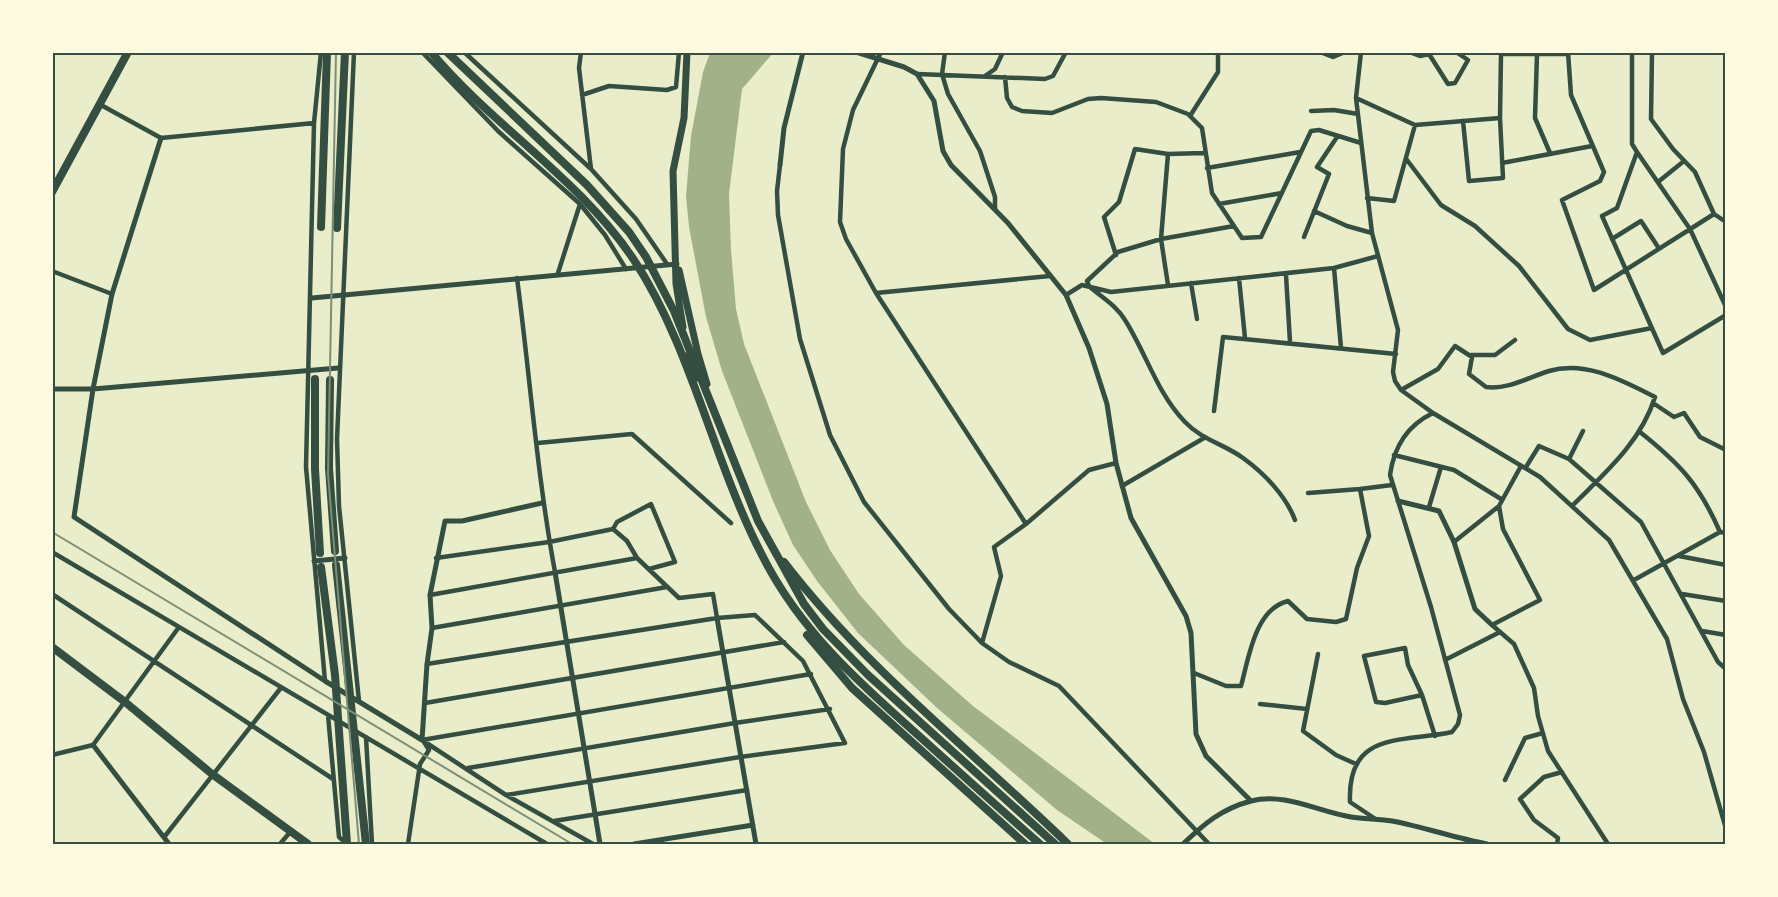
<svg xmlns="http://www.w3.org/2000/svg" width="1778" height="897" font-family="Signika,sans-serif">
<rect width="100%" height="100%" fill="#e9edc9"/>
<path fill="#a3b18a" d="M 710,53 L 773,53 L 742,89 L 729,194 L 731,250 L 736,309 L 744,344 L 806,502 L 830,550 L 859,594 L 904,645 L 973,706 L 1155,844 L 1107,844 L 1057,810 L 936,707 L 858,633 L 817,581 L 793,545 L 773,501 L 722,371 L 706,317 L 689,227 L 686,196 L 691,136 L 703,72 Z"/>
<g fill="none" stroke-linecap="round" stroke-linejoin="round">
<path stroke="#344e41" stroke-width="4.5" d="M 321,52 L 314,123 L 306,467 L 325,681
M 354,52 L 337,439 L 339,506 L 359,701
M 422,52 L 498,131 L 580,204 L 605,235 L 626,269
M 464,52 L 591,169 L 636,219 L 667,264
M 581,52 L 579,68 L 591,169
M 881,52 L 853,110 L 843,149 L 840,222 L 846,239 L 876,293 L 1026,524
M 945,52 L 942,74 L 948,94 L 980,151 L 995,197 L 995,209
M 1320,52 L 1333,57 L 1345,52
M 1361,52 L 1356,98 L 1372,233 L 1398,330 L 1393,372 L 1395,381 L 1401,390 L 1433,413 L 1540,477 L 1609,540 L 1667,639 L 1683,699 L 1704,752 L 1726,829
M 1409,52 L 1420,56 L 1429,54
M 1568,52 L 1571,95 L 1604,172 L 1600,181 L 1562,200 L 1594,290 L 1714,214
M 1632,52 L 1632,144 L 1637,152
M 1652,52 L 1651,119 L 1673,149 L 1695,172 L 1714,214 L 1726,222
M 1429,54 L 1448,84 L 1455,83 L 1468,60 L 1456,52
M 1537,54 L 1535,118 L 1550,153
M 917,74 L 1045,79 L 1053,76 L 1066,52
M 985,76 L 995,69 L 1003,52
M 1005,77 L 1007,98 L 1012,107 L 1022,111 L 1052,113 L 1088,99 L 1101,98 L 1156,102 L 1188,114 L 1202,128 L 1212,193 L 1242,238 L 1261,237 L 1311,131 L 1319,130 L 1361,143
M 582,95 L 609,86 L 667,90 L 676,87 L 679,52
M 1356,98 L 1415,125 L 1500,118
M 101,105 L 161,138 L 314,123
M 1311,111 L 1334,110 L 1358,114
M 1190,116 L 1218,72 L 1218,52
M 1463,121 L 1469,181 L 1503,178 L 1500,118 L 1501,54 L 1568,54
M 1168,154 L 1161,239 L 1168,285
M 1407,160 L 1441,205 L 1475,226 L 1519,266 L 1568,329 L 1590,340 L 1652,328
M 1502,163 L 1592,146
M 780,165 L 777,191 L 778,215 L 800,339 L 830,435 L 864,502 L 949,609 L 982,643 L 1009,662 L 1059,686 L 1209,844
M 1207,168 L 1300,152
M 1658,182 L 1684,161
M 1367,198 L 1394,201 L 1415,125
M 1219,204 L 1282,193
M 1314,211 L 1347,226 L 1372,233
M 1304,237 L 1329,174 L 1317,167 L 1337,137
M 1612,239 L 1641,221 L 1658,247
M 1116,255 L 1104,217 L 1119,202 L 1135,149 L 1168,154 L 1204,153
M 1334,268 L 1341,348
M 52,271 L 112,294
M 558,273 L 580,204
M 1286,275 L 1290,342
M 517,278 C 530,376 537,475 555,572
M 1239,278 L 1245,338
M 1191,283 L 1197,319
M 1089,286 C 1101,297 1116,305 1125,320 C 1146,353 1157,393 1185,422 C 1202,440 1224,444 1243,458 C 1264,473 1286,496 1295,520
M 1089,286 L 1087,281 L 1118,252 L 1161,239 L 1234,226
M 876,293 L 1050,276
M 1066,295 L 1082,285 L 1111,292 L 1334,268 L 1378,256
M 1726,307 L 1690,229 L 1637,152 L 1617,208 L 1602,216 L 1663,353 L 1726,315
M 1471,355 L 1495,355 L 1515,340
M 1401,390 L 1438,369 L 1455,346 L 1472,357 L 1469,374 L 1486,387 C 1508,390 1529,377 1549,371 C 1586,360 1623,381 1655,397 C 1641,442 1605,473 1573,505
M 1653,403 L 1674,417 L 1684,413 L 1700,437 L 1726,450
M 1214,411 L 1223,337 L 1396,354
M 1640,432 C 1680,464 1699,484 1720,532
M 538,443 L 632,434 L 731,523
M 1394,455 L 1454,470 L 1501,499
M 1569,459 L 1583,431
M 1526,467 L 1539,446 L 1569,459 L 1641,522 L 1718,662 L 1726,669
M 1122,486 L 1204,438
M 1308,493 L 1360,489
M 1499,506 L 1503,529 L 1540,600 L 1492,625 L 1514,644 L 1534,688 L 1538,716 L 1548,751 L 1608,844
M 1429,507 L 1441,467
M 613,529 L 617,522 L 651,504 L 675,562 L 649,569
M 1454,542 L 1499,506 L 1521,466
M 52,552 L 547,844
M 1679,556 L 1726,565
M 436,558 L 549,542 L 613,529 L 627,541 L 637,558
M 1634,580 L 1720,532 L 1726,533
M 52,594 L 333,779
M 1682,594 L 1726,601
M 430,595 L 637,558 L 679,598 L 713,594 L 717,618
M 432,628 L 667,587
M 1702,631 L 1726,635
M 982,643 L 1001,576 L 994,547 L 1026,524 L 1089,470 L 1116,463
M 1318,654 L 1303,731 L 1336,755 L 1356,764
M 1445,660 L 1500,632
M 427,664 L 717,618 L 755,615 L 803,661 L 845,743 L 740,757 L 506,795
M 1194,673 L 1226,686 L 1241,686 C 1249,657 1255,609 1288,601 L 1307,619 L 1336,622 L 1346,619 L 1357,568 L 1369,536 L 1360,489 L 1392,485
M 1422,695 L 1408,665 L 1405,648 L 1364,656 L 1376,702 L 1385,703 L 1422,695 L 1435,736
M 425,703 L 784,642
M 1260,704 L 1307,709
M 328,715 L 339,837 L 347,844
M 366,737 L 372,844
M 422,740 L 811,674
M 422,740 L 506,795 L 593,844
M 52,755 L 93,745 L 179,627
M 468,768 L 735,723 L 830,709
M 1505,780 L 1525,738 L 1543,733
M 1374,818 L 1350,802 C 1347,730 1402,743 1452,732 L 1458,724 L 1460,715 L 1431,607 L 1390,475 C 1394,446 1408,425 1433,413
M 554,821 L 747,790
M 165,836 L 280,689
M 280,844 L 291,831
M 408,844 L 420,764 L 429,750 L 424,742
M 1557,844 L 1558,838 L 1534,820 L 1520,799 L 1544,777 L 1562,772"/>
<path stroke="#344e41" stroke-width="5" d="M 856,52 L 904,67 L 917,74 L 934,101 L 943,151 L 951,165 L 1008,223 L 1066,295 L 1089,348 L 1107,404 L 1116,463 L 1131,518 L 1186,616 L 1191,633 L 1196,734 L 1206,756 L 1251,801
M 161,138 L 112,294 L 93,389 L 74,517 L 325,681 L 422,740 L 427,664 L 432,628 L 430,595 L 445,521 L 462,521 L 542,503
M 780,165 L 784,128 L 803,52
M 312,298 L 677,264
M 52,389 L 93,389 L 338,368
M 1398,501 L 1439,511 L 1454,542 L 1475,609 L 1492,625
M 314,561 L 345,558
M 555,572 L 600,844
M 717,618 L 756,844
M 93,745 L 169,844
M 634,844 L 753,825
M 1183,844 C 1204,824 1221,809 1251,801 C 1284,792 1319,812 1351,817 C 1365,819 1379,819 1392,821 C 1424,827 1455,838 1487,844"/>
<path stroke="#344e41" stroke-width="7" d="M 679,270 L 698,354 L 707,384
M 683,327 L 676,284 L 673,171 L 684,118 L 687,52
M 688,355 L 695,379"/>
<path stroke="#344e41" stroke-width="8" d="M 52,192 L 128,52
M 321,227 L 327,52
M 337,228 L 345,52
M 315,379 L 315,469 L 320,553
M 330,380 L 329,468 L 335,551
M 336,565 L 366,844
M 321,567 L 335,675 L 347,844
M 52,647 L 125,702 L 212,774 L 308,844"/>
<path stroke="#344e41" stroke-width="8" d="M 431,52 C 494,127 580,179 634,260 C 691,346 714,463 762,555 C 799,629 857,681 918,735 C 959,772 999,808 1040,844
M 447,52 L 587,185 L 629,232 L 646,257 L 674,311 L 758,521 L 804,604 L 823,629 L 868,675 L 1055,844
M 784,562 C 866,669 971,750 1068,844
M 807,635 L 852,688 L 1025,844"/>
<path stroke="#7c8e77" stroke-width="2" d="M 336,52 L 328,474 L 359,844
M 52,532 L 572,844"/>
</g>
<rect width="1778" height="897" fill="none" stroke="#fefae0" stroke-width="108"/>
<rect x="54" y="54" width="1670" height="789" fill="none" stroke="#344e41" stroke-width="2"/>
</svg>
